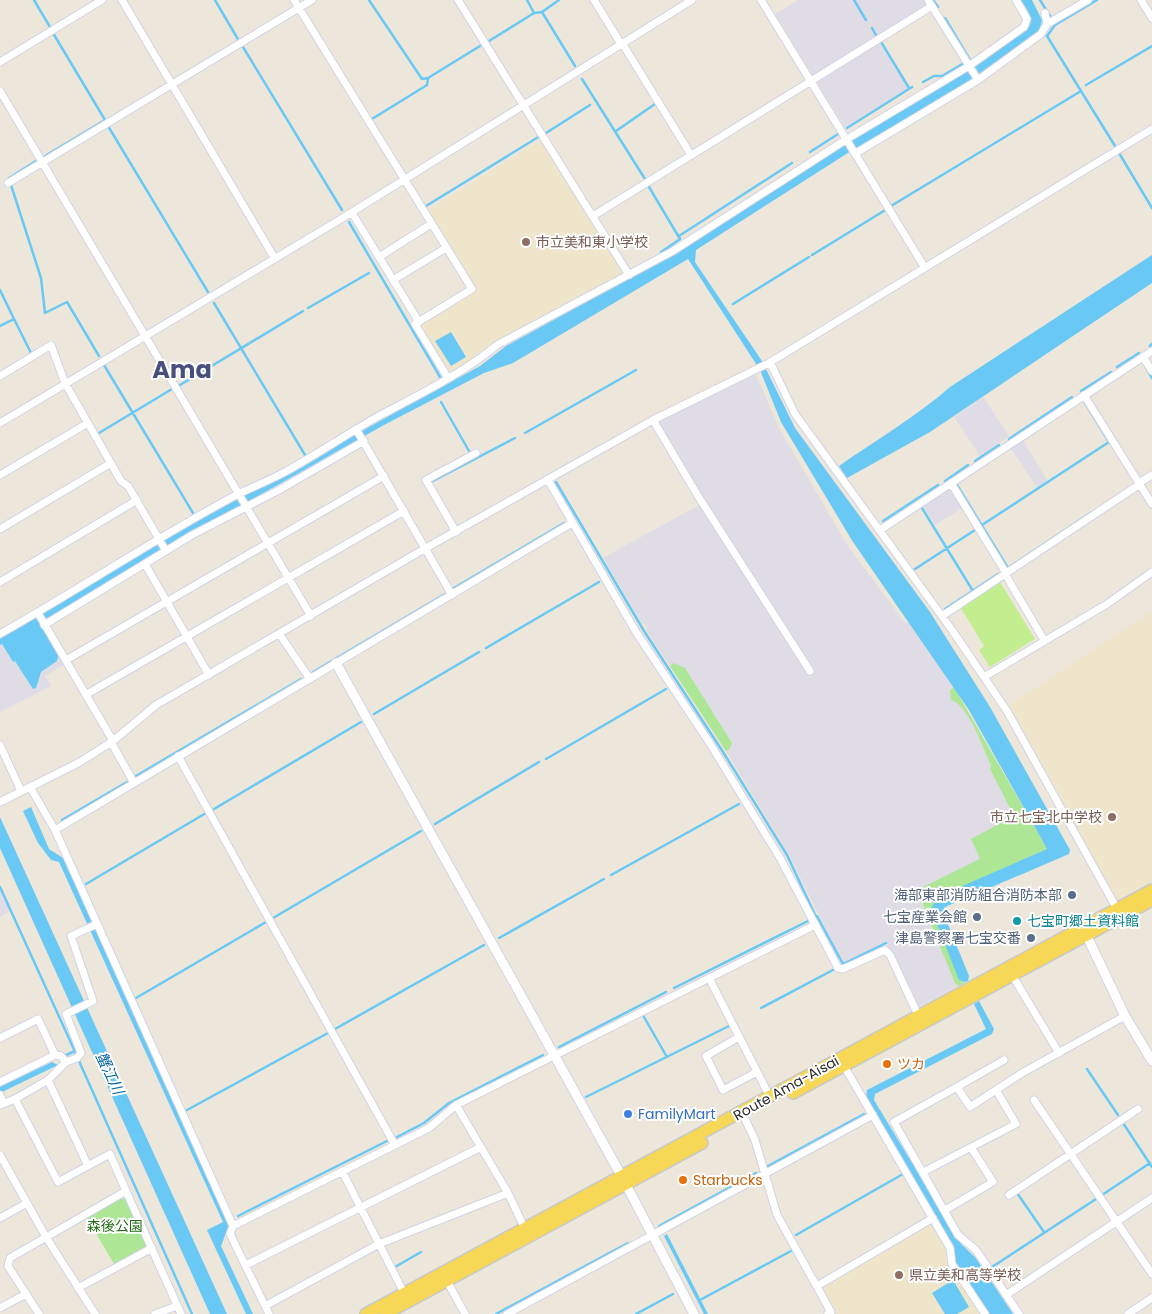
<svg xmlns="http://www.w3.org/2000/svg" width="1152" height="1314" font-family="Poppins,'Noto Sans JP',sans-serif">
<rect width="100%" height="100%" fill="#ede6db"/>
<path fill="#dfdce5" d="M 798,0 L 926,0 L 928,7 L 816,75 L 812,74 L 775,14 Z
M 878,41 L 908,88 L 845,127 L 816,80 Z
M 756,375 L 779,428 L 846,543 L 905,623 L 908,622 L 957,692 L 1047,849 L 937,898 L 959,980 L 965,982 L 917,1008 L 886,942 L 843,963 L 789,855 L 726,751 L 646,630 L 648,625 L 642,624 L 603,558 L 699,505 L 808,673 L 659,423 L 660,420 Z
M 983,397 L 1009,436 L 980,456 L 954,417 Z
M 1022,439 L 1048,481 L 1037,488 L 1010,447 Z
M 949,489 L 962,508 L 935,525 L 923,506 Z
M 2,644 L 13,661 L 15,660 L 36,687 L 41,671 L 57,661 L 59,654 L 65,664 L 45,676 L 51,686 L 0,712 L 0,645 Z
M 0,890 L 10,911 L 0,917 Z"/>
<path fill="#efe5ca" d="M 543,139 L 624,274 L 451,372 L 446,371 L 421,325 L 478,290 L 428,210 Z
M 1152,612 L 1152,881 L 1117,900 L 1036,752 L 1008,706 Z
M 932,1221 L 948,1249 L 950,1264 L 982,1314 L 835,1314 L 837,1312 L 822,1285 Z"/>
<path fill="#ade695" d="M 673,663 L 685,668 L 732,743 L 729,750 L 726,751 L 670,666 Z
M 954,687 L 1047,849 L 937,898 L 959,980 L 965,982 L 959,986 L 955,983 L 917,890 L 980,859 L 971,839 L 1014,816 L 990,769 L 991,765 C 983,749 969,705 951,700 L 950,690 Z
M 121,1198 L 126,1199 L 146,1244 L 145,1247 L 114,1264 L 87,1218 Z"/>
<path fill="#c2ee90" d="M 1000,582 L 1035,639 L 990,667 L 979,650 L 984,646 L 961,608 Z"/>
<path fill="#69c9f4" d="M 1021,0 L 1032,0 L 1042,20 L 1039,32 L 981,75 L 851,151 L 696,250 L 695,262 L 762,361 L 795,428 L 930,612 L 990,707 L 1070,850 L 1069,854 L 945,907 L 943,912 L 969,976 L 968,981 L 965,982 L 959,980 L 931,909 L 937,897 L 1047,849 L 969,710 L 853,542 L 781,422 L 760,370 L 688,259 L 513,363 L 484,373 L 384,425 L 162,550 L 40,624 L 59,654 L 57,661 L 41,672 L 36,688 L 33,689 L 15,661 L 13,662 L 2,644 L 0,645 L 0,638 L 158,543 L 480,366 L 506,346 L 674,254 L 857,137 L 980,63 L 1029,27 C 1034,17 1026,8 1021,0 Z
M 1152,255 L 1152,283 L 930,432 L 847,478 L 839,466 C 876,440 916,417 950,387 Z
M 451,332 L 466,357 L 451,366 L 435,341 Z
M 31,807 L 49,849 L 63,858 L 229,1225 L 221,1246 L 253,1314 L 246,1314 L 207,1230 L 223,1222 L 59,862 L 51,860 L 38,843 L 23,811 Z
M 0,817 L 227,1314 L 210,1314 L 0,848 Z
M 979,1001 L 994,1029 L 992,1034 L 875,1094 L 874,1100 L 961,1244 L 975,1257 L 1013,1314 L 989,1314 L 956,1263 L 954,1247 L 866,1097 L 867,1090 L 986,1029 L 974,1004 Z
M 52,1062 L 58,1065 L 0,1093 L 0,1087 Z
M 667,1234 L 708,1314 L 704,1314 L 664,1236 Z
M 953,1280 L 969,1307 L 957,1314 L 945,1314 L 932,1293 Z"/>
<g fill="none" stroke-linecap="round" stroke-linejoin="round">
<path stroke="#69c9f4" stroke-width="2.5" d="M 34,0 L 50,27
M 215,0 L 239,41
M 369,0 L 422,79 L 428,78 L 480,46
M 527,0 L 534,13
M 854,0 L 866,20
M 933,0 L 938,7
M 1040,0 L 1052,19
M 1097,0 L 1055,25 L 1047,36 L 1115,146
M 542,12 L 559,0
M 945,18 L 970,60
M 872,28 L 877,37
M 489,41 L 534,13 L 542,12 L 575,66
M 881,42 L 909,88
M 243,47 L 342,210
M 582,79 L 645,179
M 923,82 L 934,76 L 942,76 L 964,63
M 1086,85 L 1152,46
M 372,119 L 427,85 L 428,79
M 108,126 L 208,292
M 847,128 L 912,87
M 616,131 L 655,104
M 546,133 L 590,105
M 810,152 L 838,134
M 1119,153 L 1152,208
M 45,156 L 105,120 L 53,33
M 9,178 L 36,161
M 11,185 L 41,278 L 45,313 L 67,302 L 99,356
M 649,187 L 680,239 L 661,252
M 426,206 L 540,136
M 891,206 L 1081,91
M 349,222 L 440,377
M 679,236 L 792,163
M 812,255 L 887,209
M 0,290 L 14,319 L 0,326
M 214,303 L 305,455
M 733,304 L 809,257
M 308,308 L 369,273
M 14,319 L 31,353
M 1150,346 L 1152,344
M 104,365 L 193,513
M 1145,366 L 1152,378
M 1117,367 L 1139,353
M 180,385 L 303,311
M 1081,391 L 1111,372
M 441,402 L 469,451
M 99,433 L 172,389
M 525,433 L 636,370
M 1009,439 L 1072,397
M 975,461 L 999,445
M 433,481 L 515,438
M 945,481 L 968,465
M 556,482 L 644,631 L 723,752 L 787,855 L 816,917
M 957,485 L 1008,568 L 1092,512
M 922,508 L 973,591
M 883,521 L 938,485
M 982,525 L 1109,442 L 1085,403
M 915,569 L 975,530
M 454,588 L 564,523
M 945,609 L 998,574
M 486,648 L 599,582
M 313,672 L 445,594
M 374,714 L 479,652
M 546,759 L 666,689
M 136,776 L 301,679
M 214,809 L 361,722
M 62,820 L 127,782
M 435,824 L 539,762
M 611,875 L 739,804
M 86,884 L 206,813
M 0,887 L 77,1056
M 817,916 L 843,964 L 886,943
M 273,918 L 421,831
M 499,938 L 604,879
M 674,988 L 808,921
M 136,998 L 266,922
M 761,1008 L 833,970
M 644,1017 L 667,1057
M 335,1029 L 484,945
M 559,1047 L 666,992
M 64,1056 L 75,1051
M 79,1061 L 192,1314
M 1087,1069 L 1118,1115
M 586,1097 L 731,1025
M 187,1110 L 328,1033
M 1123,1123 L 1152,1167
M 397,1137 L 424,1123 L 449,1103 L 543,1055
M 768,1166 L 864,1114
M 1017,1193 L 1044,1232
M 1102,1195 L 1150,1163
M 238,1216 L 387,1141
M 659,1226 L 756,1173
M 796,1235 L 903,1174
M 395,1267 L 421,1252
M 992,1267 L 1096,1199
M 700,1300 L 791,1251
M 496,1314 L 628,1243
M 636,1314 L 673,1294"/>
<g stroke="#d1d3e4" stroke-width="9">
<path id="minor" d="M 122,0 L 275,259
M 294,0 L 472,289 L 415,324 L 448,378
M 458,0 L 629,275
M 594,0 L 621,44
M 761,0 L 925,268
M 928,0 L 978,80
M 1141,0 L 1152,18
M 1047,24 L 1088,0
M 622,43 L 691,155
M 0,62 L 102,0
M 0,91 L 311,616
M 856,153 L 978,80 L 1041,34 L 1047,24 L 1045,13
M 8,183 L 312,0
M 352,213 L 419,322
M 593,216 L 932,6
M 379,257 L 431,224
M 393,280 L 446,248
M 1143,357 L 1152,371
M 770,362 L 795,414 L 952,630 L 1007,711 L 1117,909
M 0,376 L 51,345 L 65,383 L 121,481 L 128,486 L 166,551
M 1084,395 L 1152,504
M 653,420 L 698,496 L 810,671
M 0,423 L 341,219 L 692,0
M 356,429 L 452,595
M 0,475 L 88,423
M 548,480 L 636,632 L 709,742 L 780,858 L 838,968 L 843,969 L 885,950 L 890,955 L 918,1015
M 951,483 L 1006,573
M 1139,483 L 1152,475
M 0,529 L 111,463
M 880,530 L 1152,351
M 456,532 L 426,480 L 476,453
M 145,564 L 209,675
M 1005,574 L 1044,640
M 0,582 L 137,500
M 38,613 L 113,741
M 942,616 L 1140,484
M 44,625 L 192,535 L 279,490 L 364,441
M 0,634 C 80,589 157,537 238,494 C 253,487 268,481 283,473 C 315,456 345,435 377,417 C 418,395 461,375 497,345 L 673,251 L 847,139 L 969,66 L 1024,27 L 1027,19 L 1016,0
M 280,635 L 310,679
M 66,660 L 384,476
M 984,677 L 1107,604 L 1152,572
M 87,694 L 404,511
M 111,742 L 134,783
M 0,745 L 21,791
M 178,756 L 395,1145
M 30,787 L 55,830 L 233,1226
M 0,802 L 80,762 L 113,741 L 156,705 L 426,548 L 653,420 L 769,363 L 1152,129
M 55,830 L 572,523
M 1012,975 L 1059,1053
M 709,978 L 770,1097
M 739,1037 L 706,1056 L 723,1090 L 757,1072
M 0,1038 L 38,1019 L 55,1055 L 61,1056 L 66,1062
M 844,1066 L 950,1248 L 952,1264 L 985,1314
M 48,1080 L 66,1062 L 77,1058 L 81,1053 L 66,1014 L 93,1001 L 71,936 L 97,924
M 0,1082 L 55,1055
M 957,1087 L 1004,1060
M 0,1095 L 4,1103
M 15,1099 L 48,1080 L 88,1166
M 1034,1100 L 1152,1274
M 0,1105 L 15,1099 L 58,1182 L 110,1154 L 126,1191
M 456,1105 L 508,1193 L 525,1229
M 745,1119 L 755,1140 L 777,1215 L 831,1312 L 828,1314
M 0,1155 L 46,1237 L 95,1314
M 342,1171 L 404,1293
M 923,1172 L 1016,1124 L 996,1090
M 1009,1195 L 1138,1109
M 945,1210 L 993,1182 L 972,1149
M 0,1218 L 27,1203
M 246,1265 L 481,1147
M 447,1281 L 465,1314
M 817,1286 L 933,1218
M 78,1288 L 152,1248
M 1006,1295 L 1152,1198
M 265,1306 L 379,1244 L 508,1193
M 0,1308 L 26,1294
M 39,1314 L 8,1266 L 10,1258 L 126,1191 L 181,1314
M 155,1314 L 177,1306
M 269,1314 L 230,1234 L 233,1226 L 429,1128 L 456,1105 L 815,925
M 507,1314 L 873,1115
M 1019,1314 L 976,1250 L 958,1235 L 894,1122 L 957,1087 L 970,1107 L 1022,1073 L 1125,1016
M 1128,1314 L 1152,1298"/>
</g>
<g stroke="#d1d3e4" stroke-width="11">
<path id="tertiary" d="M 336,663 L 622,1177 L 694,1314
M 1084,930 L 1125,1016 L 1152,1061"/>
</g>
<g stroke="#c8c8c8" stroke-width="14">
<path id="primary" d="M 793,1093 L 1152,900
M 366,1314 L 1152,890
M 385,1314 L 702,1143"/>
</g>
<use href="#minor" stroke="#fff" stroke-width="7"/>
<use href="#tertiary" stroke="#fff" stroke-width="9"/>
<use href="#primary" stroke="#f7d856" stroke-width="11"/>
</g>
<g fill="#8d6e63" stroke="#fff" stroke-width="2">
<circle cx="526" cy="242" r="5"/>
<circle cx="1112" cy="817" r="5"/>
<circle cx="899" cy="1275" r="5"/>
</g>
<g fill="#5c6f8a" stroke="#fff" stroke-width="2">
<circle cx="1072" cy="895" r="5"/>
<circle cx="977" cy="917" r="5"/>
<circle cx="1031" cy="938" r="5"/>
</g>
<circle fill="#0f9aa8" stroke="#fff" stroke-width="2" cx="1017" cy="921" r="5"/>
<g fill="#e8710a" stroke="#fff" stroke-width="2">
<circle cx="887" cy="1064" r="5"/>
<circle cx="683" cy="1180" r="5"/>
</g>
<circle fill="#3f7fe0" stroke="#fff" stroke-width="2" cx="628" cy="1114" r="5"/>
<g text-anchor="middle" dominant-baseline="central" stroke-width="4" stroke-linejoin="round" paint-order="stroke">
<g font-size="14" fill="#785e54" stroke="#fff" text-anchor="start">
<text x="536" y="242">市立美和東小学校</text>
<text x="1102" y="817" text-anchor="end">市立七宝北中学校</text>
<text x="909" y="1275">県立美和高等学校</text>
</g>
<g font-size="14" fill="#4e5e75" stroke="#fff" text-anchor="end">
<text x="1062" y="895">海部東部消防組合消防本部</text>
<text x="967" y="917">七宝産業会館</text>
<text x="1021" y="938">津島警察署七宝交番</text>
</g>
<g font-size="14" fill="#0d838f" stroke="#fff" text-anchor="start">
<text x="1027" y="921">七宝町郷土資料館</text>
</g>
<g font-size="14" fill="#c56008" stroke="#fff" text-anchor="start">
<text x="897" y="1064">ツカ</text>
<text x="693" y="1180">Starbucks</text>
</g>
<g font-size="14" fill="#2a2a2a" stroke="#fff">
<text transform="translate(786 1088) rotate(-29)">Route Ama-Aisai</text>
</g>
<g font-size="14" fill="#366cbe" stroke="#fff" text-anchor="start">
<text x="638" y="1114">FamilyMart</text>
</g>
<g font-size="14" fill="#246b17" stroke="#fff">
<text x="115" y="1226">森後公園</text>
</g>
<g font-size="15" font-style="italic" fill="#0765a1" stroke="#fff">
<text transform="translate(110 1073) rotate(65)">蟹江川</text>
</g>
<g font-size="24" font-weight="bold" fill="#484f7d" stroke="#fff">
<text x="182" y="369">Ama</text>
</g>
</g>
</svg>
